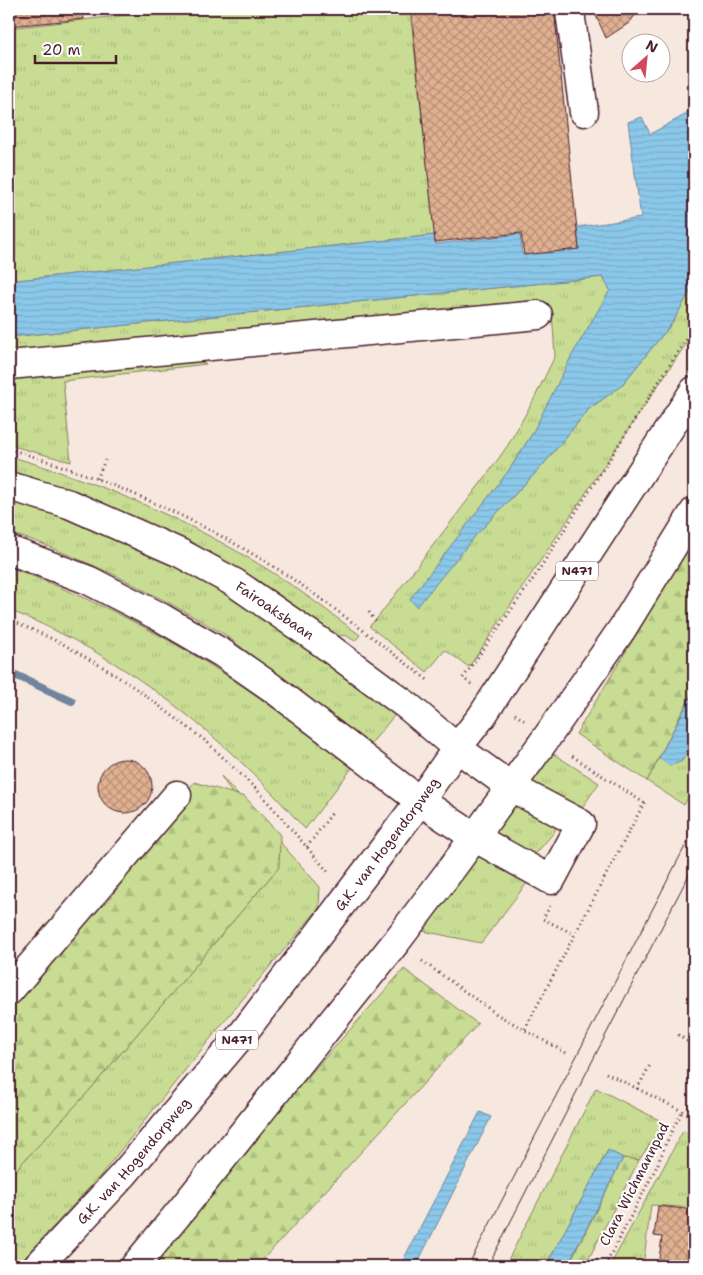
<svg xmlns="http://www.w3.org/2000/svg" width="703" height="1275" font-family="'Shantell Sans',sans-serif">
<defs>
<pattern id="grass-tufts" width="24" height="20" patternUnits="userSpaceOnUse" patternTransform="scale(1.25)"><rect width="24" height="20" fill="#c8dd93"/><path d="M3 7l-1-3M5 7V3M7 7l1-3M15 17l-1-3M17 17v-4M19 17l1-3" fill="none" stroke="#adbd7f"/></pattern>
<pattern id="forest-firs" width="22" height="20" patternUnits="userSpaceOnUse" patternTransform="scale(1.25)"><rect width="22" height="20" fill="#c8dd93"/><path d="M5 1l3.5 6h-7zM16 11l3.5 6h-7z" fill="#adbd7f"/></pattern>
<pattern id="water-rules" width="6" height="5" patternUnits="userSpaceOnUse" patternTransform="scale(1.25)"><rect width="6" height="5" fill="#8ac8ea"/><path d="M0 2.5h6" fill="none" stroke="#79abc9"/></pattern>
<pattern id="building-cross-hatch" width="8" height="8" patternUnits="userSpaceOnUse" patternTransform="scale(1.25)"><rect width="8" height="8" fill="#e0b191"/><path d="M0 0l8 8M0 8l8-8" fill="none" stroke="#b88f77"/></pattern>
</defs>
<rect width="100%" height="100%" fill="#f6e8de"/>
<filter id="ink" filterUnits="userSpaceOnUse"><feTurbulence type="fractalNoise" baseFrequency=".02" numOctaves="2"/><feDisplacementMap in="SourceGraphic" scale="10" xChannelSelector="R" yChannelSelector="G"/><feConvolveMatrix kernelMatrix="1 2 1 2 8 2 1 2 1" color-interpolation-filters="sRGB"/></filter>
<g filter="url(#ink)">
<path fill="url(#grass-tufts)" stroke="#897e5f" d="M 181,9 L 410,9 L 435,235 L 9,281 L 9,28 Z
M 603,277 L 610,290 L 532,434 L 509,470 L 476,535 L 542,466 L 589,409 L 621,386 L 673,322 L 694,284 L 694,332 L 469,667 L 445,650 L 427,672 L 369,626 L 375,621 L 487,475 L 508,445 L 533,401 L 555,356 L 552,311 L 548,304 L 540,300 L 9,352 L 9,337 Z
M 195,358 L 206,364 L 63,381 L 71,462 L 9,445 L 9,378 Z
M 9,456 C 99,482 186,519 267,569 C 299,589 329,612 360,635 L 355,641 L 345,635 L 333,637 L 9,474 Z
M 9,496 L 109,531 L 234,595 L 397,712 L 370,745 L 224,634 L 173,605 L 113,574 L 38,542 L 9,533 Z
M 9,567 C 97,600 181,642 258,697 C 290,719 321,744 352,768 L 305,829 C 223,735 125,656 9,610 Z
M 694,738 L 694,786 L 684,805 L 647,781 L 659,758 L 670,766 L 682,761 Z
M 552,753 L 599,783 L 579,812 L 530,786 Z
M 221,776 L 320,887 L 319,908 L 231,1013 L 100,1176 L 17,1266 L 9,1266 L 9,1177 L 88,1092 L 279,867 Z
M 517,802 L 551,820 L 555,826 L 555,831 L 533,857 L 491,837 Z
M 479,852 L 530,879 L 481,943 L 423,931 Z
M 596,1088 L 665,1123 L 639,1160 L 623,1158 L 608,1150 L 546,1266 L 505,1266 Z
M 683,1131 L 694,1137 L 694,1208 L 651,1205 L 643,1266 L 610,1266 Z"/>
<path fill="url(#forest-firs)" stroke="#897e5f" d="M 694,540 L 694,689 L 647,781 L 576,734 L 674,572 Z
M 194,782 L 245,797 L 280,835 L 279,867 L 88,1092 L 9,1177 L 9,981 L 29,968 L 109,900 Z
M 404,969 L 478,1024 L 257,1266 L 143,1266 L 226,1169 Z
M 623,1158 L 639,1160 L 585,1266 L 568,1266 Z"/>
<path fill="url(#water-rules)" stroke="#70849e" d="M 694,105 L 694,284 L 673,322 L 621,386 L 589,409 L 542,466 L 476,535 L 417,607 L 410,599 L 509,470 L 532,434 L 572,355 L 610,290 L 603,277 L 9,337 L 9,281 L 435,235 L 436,244 L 520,234 L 522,254 L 579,247 L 577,227 L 641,218 L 628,122 L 642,117 L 650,134 L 683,116 Z
M 694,690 L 694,738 L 682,761 L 670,766 L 659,758 Z
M 480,1112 L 491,1117 L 416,1266 L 400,1266 Z
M 608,1150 L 623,1158 L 567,1266 L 546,1266 Z"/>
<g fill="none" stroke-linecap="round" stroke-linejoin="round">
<path stroke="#70849e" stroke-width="8" d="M 9,672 L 72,701"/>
</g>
<path fill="url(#building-cross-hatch)" stroke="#4a1f2b" d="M 9,9 L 83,9 L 84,19 L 9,26 Z
M 411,9 L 554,9 L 579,249 L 524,255 L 521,233 L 435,242 Z
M 593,9 L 640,9 L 629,23 L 606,38 Z
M98 786a27 27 0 1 1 54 0a27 27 0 1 1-54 0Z
M 658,1206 L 694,1210 L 694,1266 L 658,1266 L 662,1237 L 654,1236 Z"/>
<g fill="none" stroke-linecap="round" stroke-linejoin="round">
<g stroke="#4a1f2b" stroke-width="31">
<path id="minor" d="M 570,12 L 584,112
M 9,365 L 538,315
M 474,837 L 551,880 L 581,824 L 511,787
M 9,991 L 177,795"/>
</g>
<g stroke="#4a1f2b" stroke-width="31">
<g id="major">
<path id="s1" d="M 9,486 L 69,504 L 180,553 L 235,583 L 324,644 L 410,708 L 457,748 L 511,787"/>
<path d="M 9,550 L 88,580 L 162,618 L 222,653 L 271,687 L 420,801 L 474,837"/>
<path id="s2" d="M 38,1266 L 123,1175 L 244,1032 L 420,801 L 457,748 L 482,716 L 694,391"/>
<path d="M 135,1266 L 183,1208 L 396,942 L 455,864 L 547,737 L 622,629 L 694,512"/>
</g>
</g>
<path stroke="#4a1f2b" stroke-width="3" stroke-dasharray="1 4" stroke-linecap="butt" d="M 9,449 C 103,477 195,517 279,570 C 331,604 379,643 429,681
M 97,479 L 105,460
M 369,612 L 375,621
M 9,619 L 63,644 L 106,669 L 141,692 L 207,742 L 260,793 L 330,874
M 471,684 L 463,678 L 533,579 L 694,327
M 515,714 L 526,722
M 307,847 L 332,813
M 550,906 L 543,919 L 574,934
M 422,961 L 498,1015 L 568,1054
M 525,1029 L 644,803 L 569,754
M 678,1035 L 694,1046
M 606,1073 L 694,1117
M 637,1089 L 650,1065
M 605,1266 L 658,1164 L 666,1143 L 682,1112"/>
<use href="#minor" stroke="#fff" stroke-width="28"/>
<use href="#major" stroke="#fff" stroke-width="28"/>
<path stroke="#4a1f2b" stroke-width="1" d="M 468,1266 L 694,829
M 488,1266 L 600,1046 L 694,865"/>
</g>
</g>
<g text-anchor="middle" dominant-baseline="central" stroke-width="4" stroke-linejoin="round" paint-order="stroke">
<g fill="#fff" stroke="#80626b" stroke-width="1">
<rect x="556" y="561.5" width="42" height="19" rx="4"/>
<rect x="216" y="1030.5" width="42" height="19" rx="4"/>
</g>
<g font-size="12" font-weight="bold" fill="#4a1f2b">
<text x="577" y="571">N471</text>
<text x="237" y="1040">N471</text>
</g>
<g font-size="14" fill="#4a1f2b" stroke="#fff">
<text stroke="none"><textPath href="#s1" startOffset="295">Fairoaksbaan</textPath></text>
<text stroke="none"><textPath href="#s2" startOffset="548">G.K. van Hogendorpweg</textPath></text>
<text stroke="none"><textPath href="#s2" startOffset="142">G.K. van Hogendorpweg</textPath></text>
<text transform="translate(634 1184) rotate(-63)">Clara Wichmannpad</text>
</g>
</g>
<rect width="703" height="1275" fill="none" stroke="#fff" stroke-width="30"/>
<rect x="15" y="15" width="673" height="1245" fill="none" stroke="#4a1f2b" stroke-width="2" filter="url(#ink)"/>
<g transform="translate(646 58) rotate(27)"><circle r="24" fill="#ffffff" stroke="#b7a5aa"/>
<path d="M0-4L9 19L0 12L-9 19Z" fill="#d1495b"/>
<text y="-8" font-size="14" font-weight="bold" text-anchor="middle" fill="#4a1f2b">N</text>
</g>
<path d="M35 55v8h81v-8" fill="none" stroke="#4a1f2b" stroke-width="2.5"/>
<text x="42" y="55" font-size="15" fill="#4a1f2b" stroke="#ffffff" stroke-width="4" paint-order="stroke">20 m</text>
</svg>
